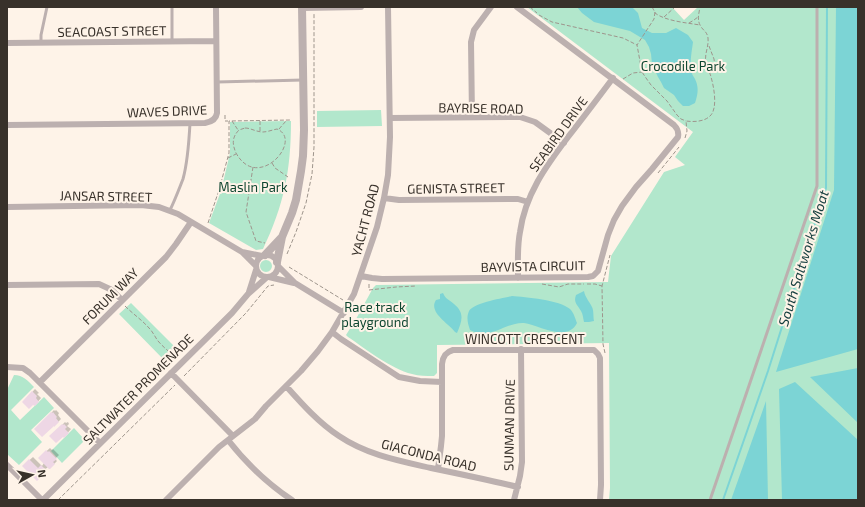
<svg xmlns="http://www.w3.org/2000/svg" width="865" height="507" font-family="'Exo 2',sans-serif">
<rect width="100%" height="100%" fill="#fef3e8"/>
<path fill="#b2e7cc" d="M 527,7 L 672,7 L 684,20 L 698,7 L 858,7 L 858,500 L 609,500 L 610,488 L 609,343 L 437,345 L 437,373 L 434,376 C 426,376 419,376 412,374 C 391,369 366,349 348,337 L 346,335 L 356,319 L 373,288 L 376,285 L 608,282 L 611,256 L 664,172 L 685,165 L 675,157 L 693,132 Z
M 381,110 L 382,126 L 317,127 L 317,111 Z
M 291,121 C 291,170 284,205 263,249 L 256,250 L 209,223 L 221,191 L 230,153 L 230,122 Z
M260 266a6 6 0 1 1 12 0a6 6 0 1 1-12 0Z
M 131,303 L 177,349 L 165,361 L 119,314 Z
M 14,375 C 23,375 28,381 34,387 L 11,410 L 20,420 L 44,397 L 54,408 L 31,430 L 42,442 L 19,465 L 7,454 L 7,390 Z
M 74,428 L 83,438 L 83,442 L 62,463 L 51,451 Z"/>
<path fill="#7cd4d5" d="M 577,7 L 632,7 L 638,13 L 642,28 L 652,33 L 666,33 L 676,28 L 688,35 L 693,42 C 692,50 689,65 692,73 C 692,75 694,77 695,79 C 699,87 698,94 695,103 L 689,106 L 683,106 L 678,101 L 674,95 L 664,88 L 661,82 L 658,77 L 652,64 L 651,54 L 649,47 L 645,40 L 630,31 L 594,22 L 582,13 Z
M 836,7 L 858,7 L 858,349 L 776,372 L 834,190 Z
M 584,291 C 585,297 589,301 592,307 C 594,311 593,316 594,321 L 589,322 L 584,322 C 583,318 583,314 581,311 C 578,305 573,303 576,295 Z
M 443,293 C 446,300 449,299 454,304 C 465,313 462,321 457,333 L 455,332 C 448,323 428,312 436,300 L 440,299 L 440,294 Z
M 512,296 C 525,297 560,300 570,309 C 574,313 575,318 577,323 C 567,343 539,325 524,323 C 508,322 495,336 479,333 C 476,333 473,331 470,330 C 468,324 466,318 469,311 C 473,303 503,298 512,296 Z
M 858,368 L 858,423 L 810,377 Z
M 795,382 L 858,440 L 858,500 L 782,500 L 779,389 Z
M 766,401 L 768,500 L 731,500 Z"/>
<path fill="#0003" d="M 35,389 L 39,393 L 37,394 L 41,398 L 35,405 L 23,402 Z
M 54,410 L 55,411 L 56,410 L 59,413 L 58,415 L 61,419 L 55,425 L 36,429 Z
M 65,422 L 66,423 L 68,422 L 69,424 L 67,426 L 71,429 L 64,437 L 51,436 Z
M 50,448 L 52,450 L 53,449 L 59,455 L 55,459 L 57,461 L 50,468 L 48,467 L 42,472 L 43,473 L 37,480 L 23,466 L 33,457 L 42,466 L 44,463 L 39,458 Z"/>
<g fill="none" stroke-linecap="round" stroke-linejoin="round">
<path stroke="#7cd4d5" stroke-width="2" d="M 723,500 L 768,371 L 826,188 L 827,7"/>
</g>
<path fill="#eed7e5" d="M 32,391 L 37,396 L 36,398 L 39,402 L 35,406 L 33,405 L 29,409 L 22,402 Z
M 51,412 L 52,413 L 53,412 L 57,417 L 56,418 L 59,422 L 54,427 L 54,426 L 42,437 L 34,429 Z
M 62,424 L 63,425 L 64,424 L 67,427 L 65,429 L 69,433 L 64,438 L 63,437 L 56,443 L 49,436 Z
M 46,450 L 48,452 L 49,451 L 57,459 L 53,462 L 55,464 L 50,469 L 49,469 L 38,458 Z
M 29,459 L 38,468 L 41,465 L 46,470 L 40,475 L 41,477 L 37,481 L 22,466 Z"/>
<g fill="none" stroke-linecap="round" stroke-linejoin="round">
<path stroke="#9e958c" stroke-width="1" stroke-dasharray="4 2" stroke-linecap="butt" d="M 530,7 L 537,13
M 652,7 C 652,7 655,12 655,13 C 665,21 688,23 700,25
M 655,12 L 654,19 L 637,45 L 642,72 L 646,78 L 651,85 L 667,101 L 677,115 L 681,119 L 686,121
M 539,15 L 552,22 L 623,38 L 637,45
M 664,17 L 675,7
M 689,23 L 694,20 L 698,17
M 709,46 L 714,59 L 715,67
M 623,79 L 633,73 L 642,72
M 225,115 L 225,121 L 228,121
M 232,121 L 238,130
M 260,121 L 260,131
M 245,128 C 251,128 256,132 263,132 C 267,132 272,130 277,129 C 304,140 258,193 236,153 C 232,144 232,137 239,130 Z
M 279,129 L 286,121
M 685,138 L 687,131 L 686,121 C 693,122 704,122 710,116 C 718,109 714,87 711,77 C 710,72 707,68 706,63 C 704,54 709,47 708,38 C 707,31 703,31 700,25 C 697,19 699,13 700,7
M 228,158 L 236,154
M 272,163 L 275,168 L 288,177
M 253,167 L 246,212 L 256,241 L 265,243
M 658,173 L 679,147
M 208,223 L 219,190 L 229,153 L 229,121 L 291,120
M 287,254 L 296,232 L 306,203 L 312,174 L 314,147 L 314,14
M 289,267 L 343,300
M 369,284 L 369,290 L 396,287 L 416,286
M 542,284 L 559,287 L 568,284 L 584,284
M 587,284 L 595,284 L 602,286
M 125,306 C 133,314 142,320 149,328 C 153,332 155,337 158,341 C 164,348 171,353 177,359
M 354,306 L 362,310
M 605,353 L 603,344 L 602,286 L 610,255
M 184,376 L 246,313 L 268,286 L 274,285
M 58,500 L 175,385"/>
<path stroke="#bcb0af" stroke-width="3" d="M 172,7 L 172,42
M 41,43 L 41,35 L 47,7
M 217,82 L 303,80
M 170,210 C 175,200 179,189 183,179 C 188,161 189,142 190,123
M 710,500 L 817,186 L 817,7"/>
<path stroke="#bcb0af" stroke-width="6" d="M 302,8 L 361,7
M 7,43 L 216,41
M 472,117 L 471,42 L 474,30 L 491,7
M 390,118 L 520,117 L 535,122 L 564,143
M 7,125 L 205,123 C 211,122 216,120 217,113 L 216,7
M 384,198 L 399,200 L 508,199 L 518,199 L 528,202
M 7,207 L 141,205 L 159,207 L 178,214 L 242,252 L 256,266
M 242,252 L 262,256
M256 266a11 11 0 1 1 22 0a11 11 0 1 1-22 0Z
M 278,266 L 295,283 L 344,313
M 361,276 L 372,278 L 382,279 L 588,277 L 593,276 L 598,271 L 608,235 L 614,220 L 622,206 L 636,187 L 652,169 L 678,137 C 679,132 678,129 674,125 L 517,7
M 269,277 L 294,283
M 518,278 C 518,263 517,247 520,232 C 525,195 546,166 568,137 C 583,118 598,98 613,78
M 7,285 L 99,284 L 112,290 L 122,300
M 249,292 L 256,270
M 332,332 L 341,339 L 399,377 L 420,381 L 442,382
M 7,367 L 23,368 L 30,373 L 100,443
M 171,373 L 233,436
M 40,382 L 166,257 L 176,244 L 191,222
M 286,386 C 302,404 319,423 339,436 C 367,455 400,461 431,468 C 460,474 489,480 518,487
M 228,440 C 246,463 268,484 292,500
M 7,465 L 42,500
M 438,469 L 441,446 L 442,436 L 442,364 C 443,356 446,352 453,350 L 594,350 L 598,354 L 600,358 L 601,485 L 600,500
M 43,500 L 232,313 L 248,294 L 266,278
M 166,500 L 219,447 L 255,419 L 266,406 L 301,371 L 318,351 L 332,332 L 354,294 L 377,227 L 384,198 L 388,175 L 390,137 L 388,7
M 514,500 L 520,476 L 522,462 L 521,349"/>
<path stroke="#bcb0af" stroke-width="8" d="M 265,255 L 281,238
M 277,262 L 282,237 L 292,213 L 296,200 L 301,171 L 303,156 L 304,130 L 302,7"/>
</g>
<g text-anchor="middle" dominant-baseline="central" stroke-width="4" stroke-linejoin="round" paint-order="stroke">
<g font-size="13" fill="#38312a" stroke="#fef3e8">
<text transform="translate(112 31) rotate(-1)">SEACOAST STREET</text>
<text transform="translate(481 108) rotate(1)">BAYRISE ROAD</text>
<text transform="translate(167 111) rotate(-2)">WAVES DRIVE</text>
<text transform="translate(558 134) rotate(-54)">SEABIRD DRIVE</text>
<text transform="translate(456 188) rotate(-1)">GENISTA STREET</text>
<text transform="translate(106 196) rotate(1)">JANSAR STREET</text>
<text transform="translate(365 220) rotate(-75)">YACHT ROAD</text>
<text transform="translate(533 266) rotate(-1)">BAYVISTA CIRCUIT</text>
<text transform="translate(110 296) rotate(-45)">FORUM WAY</text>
<text x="525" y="339">WINCOTT CRESCENT</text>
<text transform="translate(138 389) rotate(-45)">SALTWATER PROMENADE</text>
<text transform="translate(509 425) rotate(-89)">SUNMAN DRIVE</text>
<text transform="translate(429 455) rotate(14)">GIACONDA ROAD</text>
</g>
<g font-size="13" fill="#0d452f" stroke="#fef3e8">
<text x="683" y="66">Crocodile Park</text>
<text x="253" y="187">Maslin Park</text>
<text x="375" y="307">Race track<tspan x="375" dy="15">playground</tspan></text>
</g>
<g font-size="14" font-style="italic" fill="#143e3e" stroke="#fef3e8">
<text transform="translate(803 258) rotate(-73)">South Saltworks Moat</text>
</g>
</g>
<rect width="865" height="507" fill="none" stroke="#38312a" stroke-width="16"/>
<g transform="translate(32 475) rotate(82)" stroke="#fef3e8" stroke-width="3" paint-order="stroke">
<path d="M0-3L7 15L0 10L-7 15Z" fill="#38312a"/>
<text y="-6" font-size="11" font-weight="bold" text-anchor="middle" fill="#38312a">N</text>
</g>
</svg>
